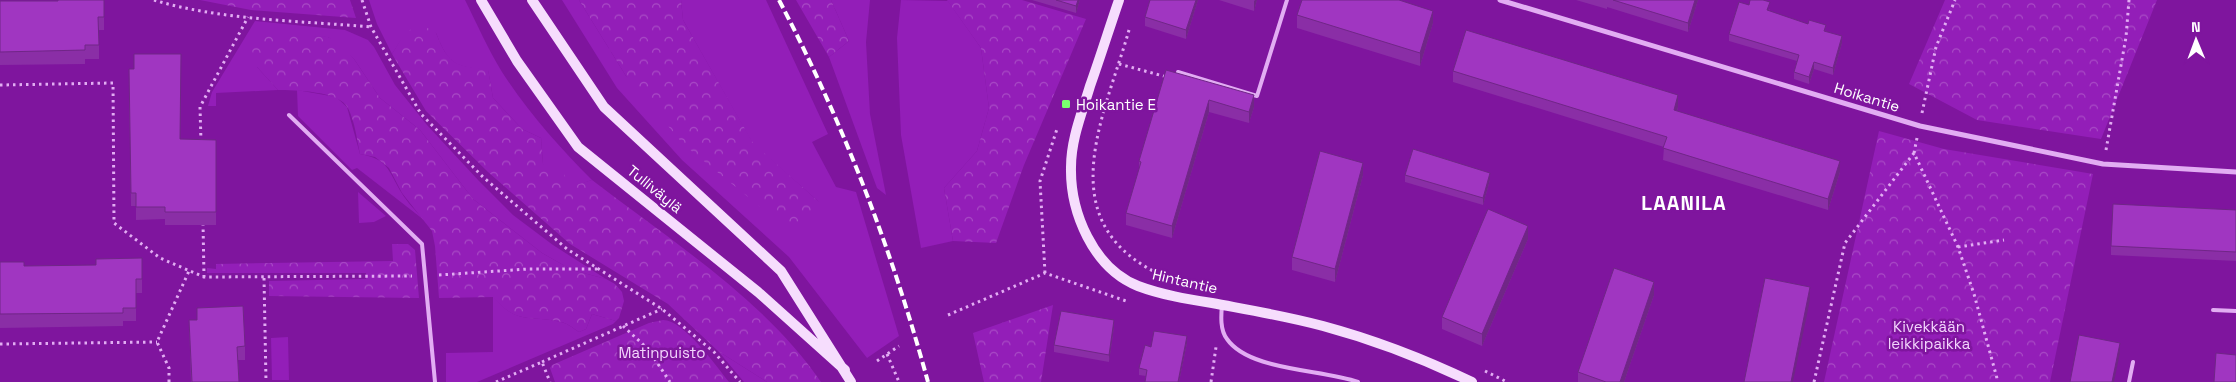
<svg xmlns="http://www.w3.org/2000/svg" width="2236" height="382" font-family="'Space Grotesk',sans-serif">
<defs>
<pattern id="forest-crowns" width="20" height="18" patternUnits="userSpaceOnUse" patternTransform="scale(1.25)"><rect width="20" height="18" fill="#931eb8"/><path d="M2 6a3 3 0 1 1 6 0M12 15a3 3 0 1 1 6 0" fill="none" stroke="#a94bc6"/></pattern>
</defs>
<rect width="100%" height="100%" fill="#7f159e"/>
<path fill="#931eb8" d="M 369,0 L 465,0 C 477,24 488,49 502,72 C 528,112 559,147 592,180 L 569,188 L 543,164 L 541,138 L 522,129 L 493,98 L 488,70 C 455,66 449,66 436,33 L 407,31 L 392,54 L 377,24 Z
M 562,0 L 579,0 L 626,76 L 819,202 L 753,144 L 683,20 L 681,0 L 766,0 L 828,134 L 812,142 L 836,187 L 856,192 L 899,336 L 867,358 L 789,257 L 682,160 L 617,88 Z
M 831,0 L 870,0 L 866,42 L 870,114 L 886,195 L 877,188 L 829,57 L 849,41 Z
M 901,0 L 948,1 L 981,48 L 989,108 L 977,151 L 944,188 L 953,241 L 921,248 L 901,135 L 897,38 Z
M 255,21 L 345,30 L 368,40 L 374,47 L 395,85 L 427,125 L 479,181 L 513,215 L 553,245 L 606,279 L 572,270 L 542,253 L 473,199 L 420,130 L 380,98 L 354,59 L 328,37 L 257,36 L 257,67 L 278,90 L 216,93 L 216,106 L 208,106 L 212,92 Z
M 297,90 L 336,97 L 347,107 L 360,154 C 388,159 388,170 401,192 C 407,202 416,211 424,220 L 357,168 L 352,170 L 298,116 Z
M 358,192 L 386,216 L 374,222 L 359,223 Z
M 493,296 C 517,326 530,314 561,322 C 567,323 573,328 579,332 L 586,329 L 592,314 L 616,321 L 613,324 L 477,382 L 446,382 L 446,353 L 493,352 Z
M 288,337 L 289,380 L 272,380 L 271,338 Z
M 718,351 L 767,382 L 744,382 Z"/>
<path fill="url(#forest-crowns)" d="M 200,0 L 350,0 L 356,18 L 251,10 Z
M 579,0 L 681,0 L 683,20 L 753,143 L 819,202 L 809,221 L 791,232 L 684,145 L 626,76 Z
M 796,0 L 831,0 L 849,41 L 829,57 Z
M 947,0 L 1022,0 L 1086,19 L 1024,165 L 996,243 L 953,241 L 944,188 L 977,151 L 989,108 L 981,48 Z
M 1945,0 L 2157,0 L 2101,139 L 1977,120 L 1909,84 Z
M 424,26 L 436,33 C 449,66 456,66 488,69 L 493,98 L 522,129 L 541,138 L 543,164 L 562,168 L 569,187 L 592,180 C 671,241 765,300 821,382 L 767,382 L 718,351 L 668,304 L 570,244 L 488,172 L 426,111 L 392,54 L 406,31 Z
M 296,35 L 328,37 L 338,43 L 354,59 L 380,98 L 420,130 L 473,199 L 542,253 L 572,270 L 606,279 L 615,284 L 622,292 L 624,301 L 619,318 L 616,321 L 592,314 L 586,329 L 579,332 C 573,328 567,323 561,322 C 529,314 518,326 493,297 L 439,298 L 435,246 L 432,231 L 402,193 L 389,168 L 375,157 L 360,154 C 357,140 355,122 348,108 C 339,91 295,90 278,90 L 257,67 L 251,47 L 257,36 Z
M 1879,131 L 1944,149 L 2093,174 L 2050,382 L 1824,382 Z
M 392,244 L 408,244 L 415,250 L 419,298 L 269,296 L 269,281 L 366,279 L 366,273 L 207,273 L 207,268 L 216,269 L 216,264 L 393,261 Z
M 1053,305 L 1041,382 L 984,382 L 973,333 Z
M 663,320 C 684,320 716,366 729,382 L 555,382 L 550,368 L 552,365 L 649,323 Z"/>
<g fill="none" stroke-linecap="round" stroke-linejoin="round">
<path stroke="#e2adf3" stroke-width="3" stroke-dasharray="2.5 4" stroke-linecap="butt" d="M 154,0 C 218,20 303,21 371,27
M 362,0 L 371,27 L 421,114 L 483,177 L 567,249 L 662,309 L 714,352 L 740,382
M 1129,30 C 1105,115 1050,218 1155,272
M 1119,64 L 1167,77
M 0,85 L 113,83 L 114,223 L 160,258 L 204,277 L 412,276
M 1922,113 L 1936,47 L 1955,0
M 1917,138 L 1914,153 L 1958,247 L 1974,294 L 1998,382
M 201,142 L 200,107 L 248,17
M 2106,150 L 2126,37 L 2129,0
M 203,223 L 204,277
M 1958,247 L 2004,240
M 1045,273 L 1040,181 L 1057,129
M 439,275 L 528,269 L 599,269
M 264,278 L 266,382
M 948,315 L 1045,273 L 1129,302
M 623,326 L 648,349 L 670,382
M 0,344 L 157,342
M 887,354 L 899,382
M 877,361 L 899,346
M 542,362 L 662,309
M 1485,371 L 1507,382
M 169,382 L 169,368 L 157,342 L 189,271
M 496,382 L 542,362 L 550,382
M 1211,382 L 1216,347
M 1814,382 L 1845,243 L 1914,153"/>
<path stroke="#e2adf3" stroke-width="4" d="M 1178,72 L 1257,96 L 1287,0
M 289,115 L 422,244 L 435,382
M 1222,305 C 1221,316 1220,330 1227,339 C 1249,371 1322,369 1358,382
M 2213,310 L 2236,311
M 2129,382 L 2133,362"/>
<path stroke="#e2adf3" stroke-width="5" d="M 1500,0 L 1920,126 L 2103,164 L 2236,172"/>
<path stroke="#f6ddfd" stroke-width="10" d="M 481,0 L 517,61 L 578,147 L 758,292 L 845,370
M 532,0 L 604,107 L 781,271 L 851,382
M 1119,0 C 1109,29 1100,58 1090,86 C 1082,113 1071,139 1071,167 C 1070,212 1093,268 1138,286 C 1162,295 1187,299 1212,303 C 1249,310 1286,316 1323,326 C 1375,340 1424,359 1472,382"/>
<path stroke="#fff" stroke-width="4" stroke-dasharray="9 4" stroke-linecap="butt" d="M 779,0 C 843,122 892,250 928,382"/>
</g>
<path fill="#8a2ea6" d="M 104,0 L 104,30 L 99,30 L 99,59 L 85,59 L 85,64 L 0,65 L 0,1 L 58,1 Z
M 1032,0 L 1080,0 L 1076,13 Z
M 1150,0 L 1198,0 L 1186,39 L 1145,26 L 1145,17 Z
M 1219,0 L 1257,0 L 1254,11 Z
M 1576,0 L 1698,0 L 1688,32 L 1607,7 L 1607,9 Z
M 1770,9 L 1769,11 L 1826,31 L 1842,43 L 1833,75 L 1814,69 L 1809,84 L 1794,79 L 1794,72 L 1797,61 L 1729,41 L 1729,34 Z
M 1297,15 L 1433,23 L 1420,66 L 1297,28 Z
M 134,69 L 180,139 L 216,140 L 216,225 L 165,225 L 165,219 L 136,220 L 136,206 L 131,206 L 129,82 Z
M 1166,70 L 1254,107 L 1249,123 L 1209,112 L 1172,238 L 1126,225 L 1126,213 L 1139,171 L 1139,161 Z
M 1453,71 L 1678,107 L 1677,111 L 1840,172 L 1828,210 L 1663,160 L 1664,147 L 1453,82 Z
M 1363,175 L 1335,282 L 1292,270 L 1292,257 Z
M 1405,175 L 1490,180 L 1483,205 L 1405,182 Z
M 2236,210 L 2236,261 L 2111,255 L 2111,246 Z
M 1528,239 L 1482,346 L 1442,329 L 1442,317 Z
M 142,258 L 142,293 L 136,293 L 136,321 L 123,321 L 123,326 L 0,328 L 0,262 L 24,266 L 96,265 Z
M 1654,295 L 1624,382 L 1578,382 L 1578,372 Z
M 197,308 L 245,346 L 245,360 L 238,360 L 239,382 L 191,382 L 189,320 L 197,320 Z
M 1114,327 L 1109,362 L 1054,352 L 1054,345 Z
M 1187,343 L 1179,382 L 1145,382 L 1146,376 L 1139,375 L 1139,368 L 1151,347 Z"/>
<path fill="#702687" d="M 1078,0 L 1080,0 L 1076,13 L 1076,6 Z
M 1196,0 L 1198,0 L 1186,39 L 1186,30 Z
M 1255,0 L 1257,0 L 1254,11 L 1254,1 Z
M 1695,0 L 1698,0 L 1688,32 L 1688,23 Z
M 1433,11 L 1433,23 L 1420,66 L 1420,53 Z
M 1842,36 L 1842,43 L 1833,75 L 1833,68 Z
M 1814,62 L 1814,69 L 1809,84 L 1809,77 Z
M 1254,95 L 1254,107 L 1249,123 L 1249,112 Z
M 1678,95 L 1678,107 L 1674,121 L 1674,110 Z
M 1209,100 L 1209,112 L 1172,238 L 1172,226 Z
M 1840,161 L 1840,172 L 1828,210 L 1828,199 Z
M 1363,163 L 1363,175 L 1335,282 L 1335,269 Z
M 1490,173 L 1490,180 L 1483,205 L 1483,198 Z
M 1528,226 L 1528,239 L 1482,346 L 1482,334 Z
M 1654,282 L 1654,295 L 1624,382 L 1620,382 Z
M 1810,287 L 1810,300 L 1793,382 L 1791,382 Z
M 1114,320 L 1114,327 L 1109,362 L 1109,355 Z
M 1187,336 L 1187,343 L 1179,382 L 1178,382 Z
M 2120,343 L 2120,353 L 2114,382 L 2112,382 Z"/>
<path fill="#a036c1" stroke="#702687" d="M 58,0 L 104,0 L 104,17 L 98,17 L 99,45 L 85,45 L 85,50 L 0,52 L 0,1 L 58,1 Z
M 1056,0 L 1078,0 L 1076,6 Z
M 1150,0 L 1196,0 L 1186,30 L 1145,17 Z
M 1302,0 L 1399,0 L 1433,11 L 1420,53 L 1297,15 Z
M 1613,0 L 1695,0 L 1688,23 Z
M 1750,0 L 1763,0 L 1770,2 L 1767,10 L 1808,24 L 1809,20 L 1826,25 L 1824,31 L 1842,36 L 1833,68 L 1814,62 L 1809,77 L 1794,72 L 1799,55 L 1729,34 L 1739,2 L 1749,5 Z
M 1466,30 L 1678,95 L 1674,110 L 1840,161 L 1828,199 L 1663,148 L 1667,137 L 1453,71 Z
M 134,54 L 181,54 L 180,139 L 216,140 L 216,212 L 165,212 L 165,207 L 136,207 L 136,193 L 131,193 L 129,69 L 134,69 Z
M 1166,70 L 1254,95 L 1249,112 L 1209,100 L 1172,226 L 1126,213 L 1141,162 L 1139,161 Z
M 1413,149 L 1490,173 L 1483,198 L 1405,175 Z
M 1320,151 L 1363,163 L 1335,269 L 1292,257 Z
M 2113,204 L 2236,210 L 2236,252 L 2111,246 Z
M 1488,209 L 1528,226 L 1482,334 L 1442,317 Z
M 142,258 L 142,279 L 136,279 L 136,308 L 123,308 L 123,313 L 0,314 L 0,262 L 24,262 L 24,266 L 96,265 L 96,259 Z
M 1614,268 L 1654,282 L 1620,382 L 1606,382 L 1578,372 Z
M 1765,278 L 1810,287 L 1791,382 L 1744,382 Z
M 243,306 L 245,346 L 237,347 L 239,382 L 192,382 L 189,320 L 197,320 L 197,308 Z
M 1061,311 L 1114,320 L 1109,355 L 1054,345 Z
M 1154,331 L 1187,336 L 1178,382 L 1145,382 L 1147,370 L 1139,368 L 1145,345 L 1151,347 Z
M 2079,335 L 2120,343 L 2112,382 L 2070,382 Z
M 2216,353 L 2236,355 L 2236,382 L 2214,382 Z"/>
<rect fill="#7aff6f" stroke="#7f159e" stroke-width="2" x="1061" y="99" width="10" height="10" rx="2.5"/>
<g text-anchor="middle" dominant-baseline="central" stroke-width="5" stroke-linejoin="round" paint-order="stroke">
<g font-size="15" fill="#fff" stroke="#7f159e">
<text transform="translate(1867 97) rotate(17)">Hoikantie</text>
<text transform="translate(655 189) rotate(39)">Tulliväylä</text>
<text transform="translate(1185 281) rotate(13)">Hintantie</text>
</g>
<g font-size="15" fill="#fff" stroke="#7f159e" text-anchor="start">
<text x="1076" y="104">Hoikantie E</text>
</g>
<g font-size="15" fill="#f3d5fd" stroke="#7f159e">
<text x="1929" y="326">Kivekkään<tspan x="1929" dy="17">leikkipaikka</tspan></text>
<text x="662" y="352">Matinpuisto</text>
</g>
<g font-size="20" font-weight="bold" letter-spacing="1" fill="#fff" stroke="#7f159e">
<text x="1684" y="203">LAANILA</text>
</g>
</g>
<g transform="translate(2196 40) rotate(359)" stroke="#7f159e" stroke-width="4" paint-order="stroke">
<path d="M0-4L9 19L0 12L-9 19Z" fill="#ffffff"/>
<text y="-8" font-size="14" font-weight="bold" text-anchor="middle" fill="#ffffff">N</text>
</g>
</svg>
